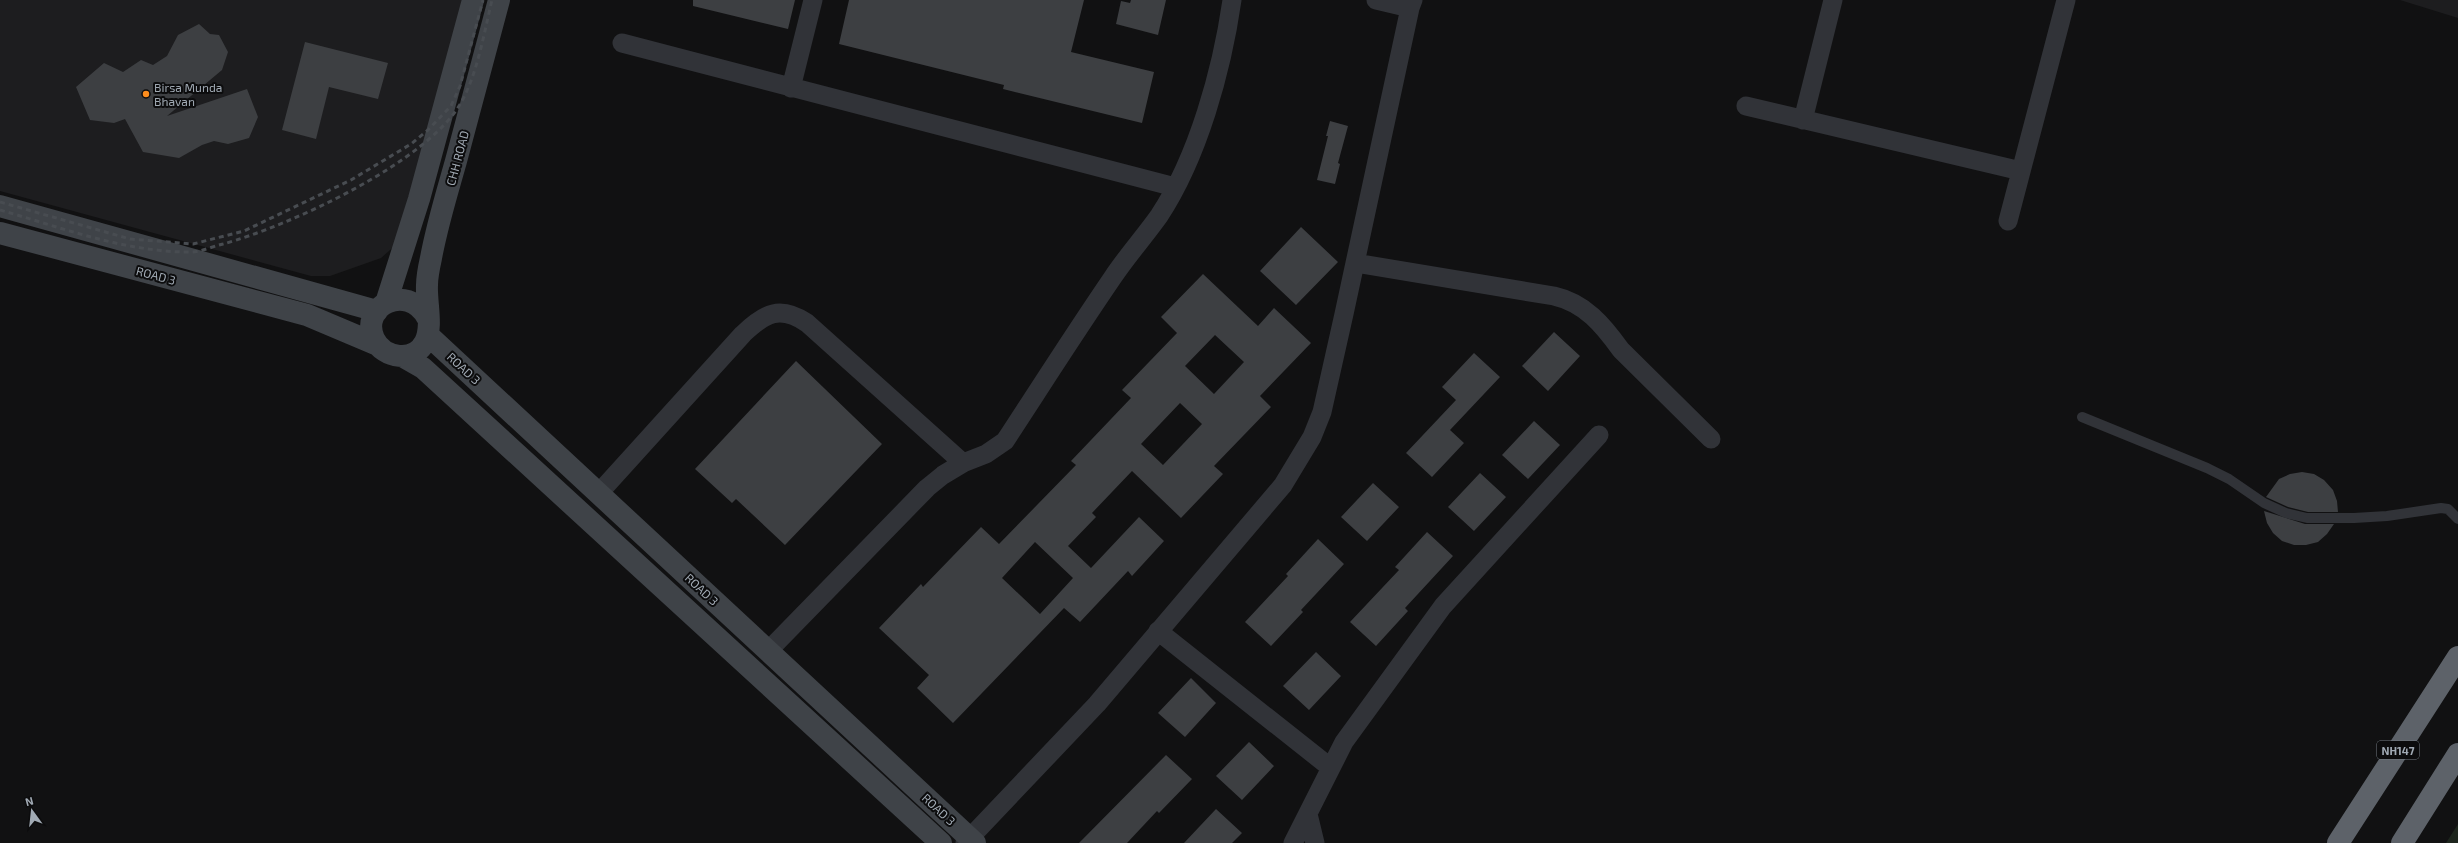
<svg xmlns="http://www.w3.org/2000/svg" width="2458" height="843" font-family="'Exo 2',sans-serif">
<rect width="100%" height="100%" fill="#111112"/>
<path fill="#1d1d1f" d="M 0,0 L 467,0 L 406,236 L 381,258 L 330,276 L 311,276 L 0,191 Z
M 2400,0 L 2458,0 L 2458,18 Z"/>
<path fill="#1d251d" d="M 2458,824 L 2458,843 L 2446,843 Z"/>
<path fill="#3d3f42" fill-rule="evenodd" d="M 693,0 L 795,0 L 788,29 L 693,6 Z
M 849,0 L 1084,0 L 1071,52 L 1154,72 L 1142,123 L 1003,89 L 1004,85 L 839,44 Z
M 1131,0 L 1166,0 L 1158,35 L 1116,24 L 1121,1 L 1130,3 Z
M 199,24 L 210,34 L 219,35 L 228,52 L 222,70 L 167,116 L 247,89 L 258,117 L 249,138 L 228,144 L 214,141 L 202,145 L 179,158 L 143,152 L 125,119 L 114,123 L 90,120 L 76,87 L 104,63 L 123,72 L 141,60 L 153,65 L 167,56 L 178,35 Z
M 305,42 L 388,63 L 378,99 L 329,87 L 316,139 L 282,130 Z
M 1330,121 L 1348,126 L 1338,163 L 1340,164 L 1335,184 L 1317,180 L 1328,136 L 1326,136 Z
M 1301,227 L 1338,262 L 1296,305 L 1260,271 Z
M 1203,274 L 1258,326 L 1274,308 L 1311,343 L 1260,396 L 1271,407 L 1214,466 L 1223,474 L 1181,518 L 1132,471 L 1092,513 L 1096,517 L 1068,546 L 1091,568 L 1139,517 L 1164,541 L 1132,576 L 1128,571 L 1080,622 L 1064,608 L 953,723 L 917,688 L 929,675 L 879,628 L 921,584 L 923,587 L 981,527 L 999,544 L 1076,465 L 1071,461 L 1131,398 L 1122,390 L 1177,333 L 1161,317 ZM 1215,335 L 1244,362 L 1214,394 L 1185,366 ZM 1180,403 L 1202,424 L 1163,465 L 1141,444 ZM 1035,542 L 1073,578 L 1040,614 L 1002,578 Z
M 1554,332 L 1580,356 L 1548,391 L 1522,366 Z
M 1474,353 L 1500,377 L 1450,430 L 1464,443 L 1432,477 L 1406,453 L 1456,400 L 1442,387 Z
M 796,361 L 882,444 L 785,545 L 736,499 L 732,503 L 695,469 Z
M 1534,421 L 1560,445 L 1528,479 L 1502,455 Z
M 2302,472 L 2314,474 L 2324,480 L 2333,490 L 2337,501 L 2338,512 L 2308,512 L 2288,507 L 2266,497 L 2279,479 L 2290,474 Z
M 1480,473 L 1506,497 L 1474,531 L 1448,507 Z
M 1373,483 L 1399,507 L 1367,541 L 1341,517 Z
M 2264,511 L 2305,524 L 2334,524 L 2327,534 L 2318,542 L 2306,545 L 2294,545 L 2282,541 L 2273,533 L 2267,523 Z
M 1427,532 L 1453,556 L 1405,608 L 1408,611 L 1376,646 L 1350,622 L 1399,570 L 1395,567 Z
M 1318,539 L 1344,564 L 1301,610 L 1303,612 L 1271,646 L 1245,622 L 1288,576 L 1286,574 Z
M 1316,652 L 1341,676 L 1309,710 L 1283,686 Z
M 1191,678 L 1216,703 L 1185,737 L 1158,713 Z
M 1249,742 L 1274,766 L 1242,800 L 1216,776 Z
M 1166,755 L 1192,779 L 1159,813 L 1157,811 L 1127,843 L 1079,843 Z
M 1216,809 L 1242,833 L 1232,843 L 1184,843 Z"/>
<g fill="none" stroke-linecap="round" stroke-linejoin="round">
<path stroke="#313338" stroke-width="10" d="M 2082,417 L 2207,468 L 2229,479 L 2264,503 L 2286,513 L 2307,518 L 2354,518 L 2387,516 L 2441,508 L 2448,509 L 2458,519"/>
<path stroke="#313338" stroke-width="19" d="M 1376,0 L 1410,8 L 1413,0
M 622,43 L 1175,187
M 791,88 L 813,0
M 1746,106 L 2021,171
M 1803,120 L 1833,0
M 2008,221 L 2066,0
M 1355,263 L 1554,296 C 1585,303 1603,325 1621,350 L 1711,439
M 599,493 L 743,334 C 765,313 780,305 807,323 L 963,463
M 1158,631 L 1331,768
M 768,651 L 927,488 L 943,475 L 963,463 L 986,454 L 1005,441 C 1041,386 1076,331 1113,277 C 1127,256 1144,237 1159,216 C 1198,157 1222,70 1232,0
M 1308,814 L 1315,843
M 965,843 L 1097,704 L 1283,485 L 1312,437 L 1322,412 L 1344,314 L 1410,8
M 1293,843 L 1344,742 L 1443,606 L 1599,435"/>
<path stroke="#3f4348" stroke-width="22" d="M 0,206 L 377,311
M 0,233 L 307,315 L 378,345
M 386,303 L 419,199 L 473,0
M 427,317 C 407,282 359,306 374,339 C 384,359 414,363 425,342 C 433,327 426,302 427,285 C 427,276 429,267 431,258 C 437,225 447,193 456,161 C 470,107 485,54 499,0
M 428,335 L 975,843
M 402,356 L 423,368 L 941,843"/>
<path stroke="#5d6269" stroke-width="22" d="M 2338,843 L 2458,657
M 2402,843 L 2458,754"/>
<path stroke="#484c51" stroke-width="3" stroke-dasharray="5 4" stroke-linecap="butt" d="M 0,202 L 130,239 L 193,244 L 244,231 L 351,180 L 411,144 L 428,130 L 451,106 L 460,86 L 483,0
M 0,210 C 63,228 127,253 193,252 C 203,251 214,246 223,244 C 289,226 429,162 462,101 C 478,71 484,33 492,0"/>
</g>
<circle fill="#fe8d1d" stroke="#0c0c0d" stroke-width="1.5" cx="146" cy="94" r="4"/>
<g text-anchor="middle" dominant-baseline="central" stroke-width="4" stroke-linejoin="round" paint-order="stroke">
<rect fill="#0c0c0d" stroke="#747b82" stroke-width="1" x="2377" y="741" width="42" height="18" rx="3"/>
<g font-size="11" font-weight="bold" fill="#a1aab4">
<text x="2398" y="750">NH147</text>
</g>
<g font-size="12" fill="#a1aab4" stroke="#0c0c0d" text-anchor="start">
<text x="154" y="87">Birsa Munda<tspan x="154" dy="14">Bhavan</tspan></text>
</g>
<g font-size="12" fill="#a1aab4" stroke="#0c0c0d">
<text transform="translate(457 158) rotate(-75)">CHH ROAD</text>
<text transform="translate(156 275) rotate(15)">ROAD 3</text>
<text transform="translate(464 368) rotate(43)">ROAD 3</text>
<text transform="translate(702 589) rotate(43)">ROAD 3</text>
<text transform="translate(939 809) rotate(43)">ROAD 3</text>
</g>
</g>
<g transform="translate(32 811) rotate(345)" stroke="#0c0c0d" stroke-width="3" paint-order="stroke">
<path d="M0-3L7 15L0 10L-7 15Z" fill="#a1aab4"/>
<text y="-6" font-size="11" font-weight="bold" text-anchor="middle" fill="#a1aab4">N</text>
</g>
</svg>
